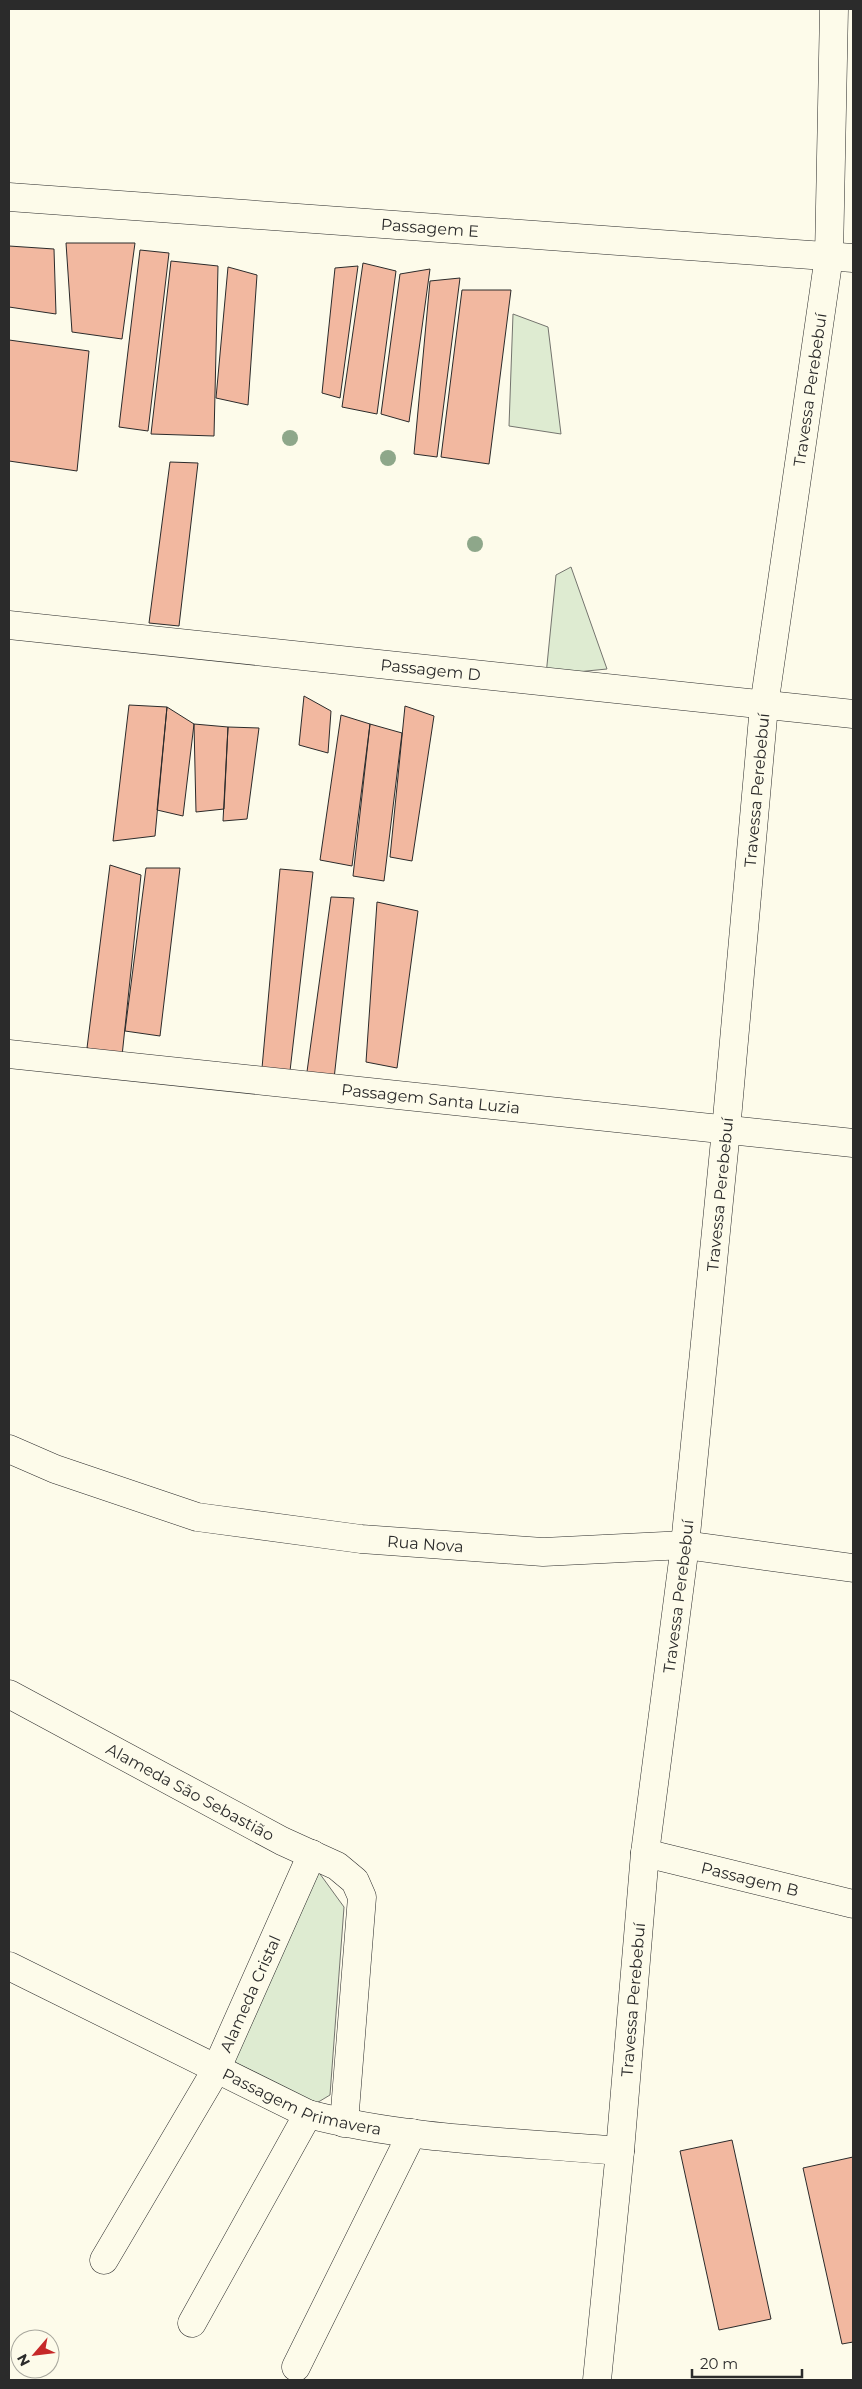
<svg xmlns="http://www.w3.org/2000/svg" width="862" height="2389" font-family="Montserrat,sans-serif">
<rect width="100%" height="100%" fill="#fdfbea"/>
<path fill="#deebd1" stroke="#74746e" d="M 513,314 L 548,327 L 561,434 L 509,426 Z
M 571,567 L 607,669 L 546,675 L 556,575 Z
M 312,1863 L 344,1907 L 330,2095 L 315,2104 L 231,2065 Z"/>
<path fill="#f2b8a0" stroke="#2b2b2b" d="M 66,243 L 135,243 L 122,339 L 72,332 Z
M 9,246 L 54,249 L 56,314 L 9,307 Z
M 140,250 L 169,253 L 148,431 L 119,427 Z
M 171,261 L 218,266 L 214,436 L 151,434 Z
M 363,263 L 396,271 L 377,414 L 342,407 Z
M 358,266 L 340,398 L 322,393 L 335,268 Z
M 228,267 L 257,275 L 248,405 L 216,398 Z
M 430,269 L 409,422 L 381,414 L 400,274 Z
M 460,278 L 437,457 L 414,454 L 430,281 Z
M 462,290 L 511,290 L 489,464 L 441,457 Z
M 9,340 L 89,351 L 77,471 L 9,461 Z
M 170,462 L 198,463 L 179,626 L 149,623 Z
M 304,696 L 331,711 L 328,753 L 299,745 Z
M 129,705 L 167,707 L 155,836 L 113,841 Z
M 405,706 L 434,716 L 412,861 L 390,857 Z
M 167,707 L 194,724 L 183,816 L 157,810 Z
M 341,715 L 370,724 L 352,866 L 320,860 Z
M 194,724 L 228,727 L 224,809 L 196,812 Z
M 370,724 L 402,733 L 384,881 L 353,876 Z
M 228,727 L 259,728 L 247,819 L 223,821 Z
M 110,865 L 141,875 L 122,1056 L 87,1048 Z
M 146,868 L 180,868 L 160,1036 L 125,1031 Z
M 280,869 L 313,872 L 290,1071 L 262,1068 Z
M 331,897 L 354,898 L 333,1088 L 306,1079 Z
M 377,902 L 418,911 L 397,1068 L 366,1062 Z
M 732,2140 L 771,2319 L 719,2330 L 680,2151 Z
M 853,2157 L 853,2342 L 842,2344 L 803,2168 Z"/>
<g fill="none" stroke-linecap="round" stroke-linejoin="round">
<g stroke="#2b2b2b" stroke-width="29">
<g id="minor">
<path id="s1" d="M 9,197 L 853,258"/>
<path id="s2" d="M 9,625 L 853,714"/>
<path id="s3" d="M 9,1054 L 853,1143"/>
<path id="s4" d="M 9,1449 L 55,1469 L 197,1517 L 361,1539 L 543,1552 L 685,1545 L 853,1568"/>
<path id="s5" d="M 9,1694 L 282,1841 L 337,1866 L 355,1881 L 362,1897 L 344,2123"/>
<path id="s6" d="M 645,1853 L 853,1904"/>
<path id="s7" d="M 9,1966 L 308,2114 C 407,2140 518,2142 620,2151"/>
<path id="s8" d="M 104,2260 L 216,2070 L 312,1854"/>
<path d="M 192,2323 L 308,2114"/>
<path d="M 296,2367 L 412,2133"/>
<path id="s9" d="M 597,2380 L 620,2151 L 645,1853 L 685,1545 L 726,1130 L 764,706 L 829,256 L 834,9"/>
</g>
</g>
<use href="#minor" stroke="#fdfbea" stroke-width="28"/>
</g>
<g fill="#8ea78a">
<circle cx="290" cy="438" r="8"/>
<circle cx="388" cy="458" r="8"/>
<circle cx="475" cy="544" r="8"/>
</g>
<g text-anchor="middle" dominant-baseline="central" stroke-width="4" stroke-linejoin="round" paint-order="stroke">
<g font-size="16" fill="#2b2b2b" stroke="#fdfbea">
<text stroke="none"><textPath href="#s1" startOffset="422">Passagem E</textPath></text>
<text stroke="none"><textPath href="#s9" startOffset="2002">Travessa Perebebuí</textPath></text>
<text stroke="none"><textPath href="#s2" startOffset="424">Passagem D</textPath></text>
<text stroke="none"><textPath href="#s9" startOffset="1598">Travessa Perebebuí</textPath></text>
<text stroke="none"><textPath href="#s3" startOffset="424">Passagem Santa Luzia</textPath></text>
<text stroke="none"><textPath href="#s9" startOffset="1192">Travessa Perebebuí</textPath></text>
<text stroke="none"><textPath href="#s4" startOffset="430">Rua Nova</textPath></text>
<text stroke="none"><textPath href="#s9" startOffset="788">Travessa Perebebuí</textPath></text>
<text stroke="none"><textPath href="#s5" startOffset="206">Alameda São Sebastião</textPath></text>
<text stroke="none"><textPath href="#s6" startOffset="108">Passagem B</textPath></text>
<text stroke="none"><textPath href="#s8" startOffset="304">Alameda Cristal</textPath></text>
<text stroke="none"><textPath href="#s9" startOffset="382">Travessa Perebebuí</textPath></text>
<text stroke="none"><textPath href="#s7" startOffset="324">Passagem Primavera</textPath></text>
</g>
</g>
<rect width="862" height="2389" fill="none" stroke="#2b2b2b" stroke-width="20"/>
<g transform="translate(35 2354) rotate(242)"><circle r="24" fill="#fdfbea" stroke="#a9a89e"/>
<path d="M0-4L9 19L0 12L-9 19Z" fill="#c62828"/>
<text y="-8" font-size="14" font-weight="bold" text-anchor="middle" fill="#2b2b2b">N</text>
</g>
<path d="M692 2369v8h110v-8" fill="none" stroke="#2b2b2b" stroke-width="2.5"/>
<text x="700" y="2369" font-size="15" fill="#2b2b2b" stroke="#fdfbea" stroke-width="4" paint-order="stroke">20 m</text>
</svg>
